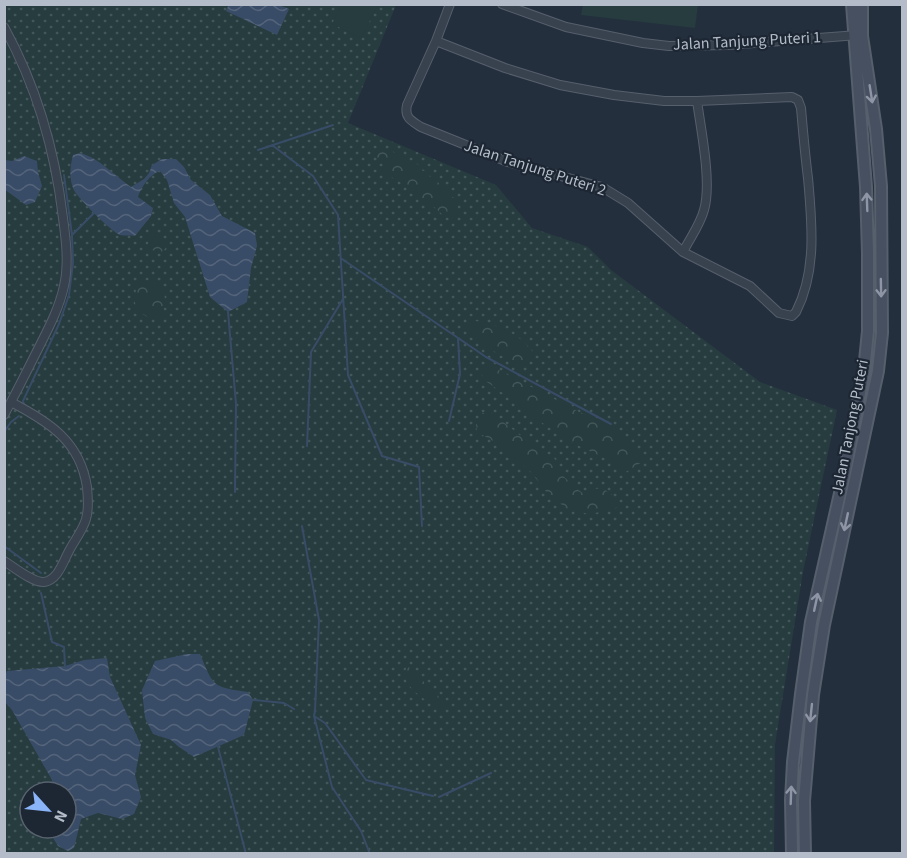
<svg xmlns="http://www.w3.org/2000/svg" width="907" height="858" font-family="'Source Sans 3',sans-serif">
<defs>
<pattern id="grass-dots" width="8" height="8" patternUnits="userSpaceOnUse" patternTransform="scale(1.5)"><rect width="8" height="8" fill="#263c3f"/><path d="M2 2h.1M6 6h.1" fill="none" stroke="#435659" stroke-width="1.8" stroke-linecap="round"/></pattern>
<pattern id="forest-crowns" width="20" height="18" patternUnits="userSpaceOnUse" patternTransform="scale(1.5)"><rect width="20" height="18" fill="#263c3f"/><path d="M2 6a3 3 0 1 1 6 0M12 15a3 3 0 1 1 6 0" fill="none" stroke="#435659"/></pattern>
<pattern id="water-waves" width="16" height="10" patternUnits="userSpaceOnUse" patternTransform="scale(1.5)"><rect width="16" height="10" fill="#394c67"/><path d="M0 5q4-4 8 0t8 0" fill="none" stroke="#53647b"/></pattern>
</defs>
<rect width="100%" height="100%" fill="#242f3e"/>
<path fill="url(#grass-dots)" fill-rule="evenodd" d="M 5,5 L 396,5 L 348,123 L 496,185 L 532,228 L 588,247 L 611,270 L 760,382 L 837,410 L 803,572 L 775,744 L 774,853 L 5,853 ZM 30,792 L 66,792 L 66,828 L 30,828 Z"/>
<path fill="url(#forest-crowns)" d="M 387,149 L 419,165 L 429,176 L 439,183 L 447,193 L 454,198 L 459,210 L 454,218 L 449,218 L 444,216 L 434,207 L 421,201 L 409,187 L 386,174 L 383,163 L 371,153 L 373,151 Z
M 155,233 L 160,235 L 166,244 L 165,249 L 161,252 L 148,249 C 147,243 150,236 155,233 Z
M 142,279 C 164,285 169,293 162,316 L 152,319 L 140,313 L 135,303 L 136,288 Z
M 476,321 C 498,325 519,333 533,352 L 527,363 L 521,366 C 510,360 476,343 470,333 C 470,332 469,325 468,324 Z
M 478,365 L 493,367 L 581,413 L 611,424 L 644,461 L 624,473 L 611,461 L 581,447 L 536,419 L 513,400 L 484,380 Z
M 482,413 L 493,414 L 535,447 L 555,459 L 562,475 L 576,488 L 585,495 C 589,493 591,490 595,489 C 604,486 614,495 618,502 L 617,507 L 612,510 L 588,514 L 567,508 L 550,497 L 531,472 L 502,446 L 477,432 L 476,424 Z
M 407,667 L 415,669 L 421,679 L 443,701 L 444,707 L 441,709 C 428,702 396,684 407,667 Z"/>
<path fill="#263c3f" d="M 341,5 L 378,5 L 361,38 L 332,24 Z
M 583,5 L 583,4 L 698,5 L 695,28 L 581,15 Z"/>
<path fill="url(#water-waves)" d="M 229,4 L 279,5 L 289,9 L 277,35 L 226,11 Z
M 80,153 C 98,157 115,176 131,187 L 144,179 L 149,173 L 152,165 L 162,159 L 176,159 L 184,167 L 191,180 L 210,195 L 222,216 L 255,233 L 257,246 L 251,268 L 247,302 L 228,312 L 210,297 L 185,217 L 174,203 L 167,180 L 160,171 C 150,174 141,187 138,197 L 153,208 L 151,216 L 135,236 C 131,235 124,236 120,235 C 112,232 75,196 73,188 C 69,177 70,167 73,155 Z
M 24,156 L 37,161 L 38,172 L 42,186 L 35,202 L 26,205 L 4,189 L 5,160 L 12,161 Z
M 187,654 L 200,654 C 214,687 212,687 248,692 L 253,700 L 244,735 L 194,757 L 179,747 L 171,740 L 153,734 L 145,718 L 142,690 L 155,661 Z
M 107,658 L 110,677 L 141,745 L 135,775 L 141,797 L 134,814 L 122,819 L 98,813 L 81,819 L 74,848 L 68,851 L 58,846 L 47,828 L 66,828 L 66,792 L 50,792 L 52,780 L 12,710 L 5,702 L 5,676 L 7,671 L 65,666 L 84,660 Z"/>
<g fill="none" stroke-linecap="round" stroke-linejoin="round">
<path stroke="#394c67" stroke-width="2" d="M 272,145 L 313,176 L 338,215 L 348,375 L 382,456 L 419,467 L 422,526
M 258,150 L 333,125
M 73,234 L 94,213
M 342,259 L 486,357 L 611,424
M 228,312 L 236,404 L 235,492
M 24,404 L 23,401 L 59,324 L 69,295 L 73,263 L 72,235 L 64,175
M 449,421 L 460,374 L 458,338
M 4,432 L 11,422 L 19,416
M 307,446 L 311,352 L 343,299
M 302,526 L 319,620 L 315,711 L 314,716 L 332,787 L 361,831 L 370,854
M 4,546 L 41,573
M 41,593 L 52,642 L 64,647 L 65,666
M 253,700 L 284,703 L 294,709
M 314,716 L 325,723 L 366,780 L 433,796
M 218,747 L 246,854
M 439,797 L 491,773"/>
<g stroke="#565f6c" stroke-width="10">
<path id="street" d="M 502,4 L 566,27 L 643,43 L 669,46 L 728,45 L 858,35
M 4,27 C 37,87 55,150 63,218 C 66,240 69,264 64,286 C 59,309 48,329 38,349 C 27,371 16,393 4,415
M 436,41 L 505,68 L 560,85 L 614,95 L 664,101 L 697,101 L 792,97 L 798,100 L 801,108 C 803,131 805,155 808,178 C 812,223 817,271 796,312 L 792,316 L 779,313 L 750,286 L 683,252 L 628,203 L 602,187 L 508,162 L 421,127 C 412,121 404,118 407,105 L 436,41 L 450,4
M 683,252 C 690,238 700,225 704,210 C 712,183 701,130 697,101
M 4,561 C 14,567 33,583 44,582 C 58,580 63,562 69,551 C 74,541 83,530 86,519 C 89,509 88,497 87,487 C 80,441 49,422 11,402"/>
</g>
<g stroke="#565f6c" stroke-width="14">
<path id="secondary" d="M 792,854 L 791,800 L 793,762 L 801,694 L 811,622 L 845,471 L 864,371 L 868,331 L 868,253 L 866,187 L 852,4
M 805,854 L 804,801 L 813,695 L 824,625 L 878,371 L 882,333 L 881,186 L 876,129 L 862,36 L 862,4"/>
</g>
<use href="#street" stroke="#38414e" stroke-width="8"/>
<use href="#secondary" stroke="#465061" stroke-width="10"/>
</g>
<defs><path id="oneway-shaft" d="M-6 0H5M1.5-3L5.5 0L1.5 3" fill="none" stroke-width="1.6" stroke-linecap="round" stroke-linejoin="round" transform="scale(1.5)"/></defs>
<g stroke="#8e96a5">
<use href="#oneway-shaft" transform="translate(871 94) rotate(81)"/>
<use href="#oneway-shaft" transform="translate(867 202) rotate(-92)"/>
<use href="#oneway-shaft" transform="translate(881 288) rotate(89)"/>
<use href="#oneway-shaft" transform="translate(846 522) rotate(102)"/>
<use href="#oneway-shaft" transform="translate(816 602) rotate(-78)"/>
<use href="#oneway-shaft" transform="translate(811 713) rotate(96)"/>
<use href="#oneway-shaft" transform="translate(791 795) rotate(-88)"/>
</g>
<g text-anchor="middle" dominant-baseline="central" stroke-width="4.5" stroke-linejoin="round" paint-order="stroke">
<g font-size="16" fill="#b4bcc9" stroke="#1d2633">
<text transform="translate(747 41) rotate(-3)">Jalan Tanjung Puteri 1</text>
<text transform="translate(535 168) rotate(18)">Jalan Tanjung Puteri 2</text>
<text transform="translate(850 427) rotate(-79)">Jalan Tanjong Puteri</text>
</g>
</g>
<rect width="907" height="858" fill="none" stroke="#b4bcc9" stroke-width="12"/>
<g transform="translate(48 810) rotate(117)"><circle r="28" fill="#1d2633" stroke="#59626f" stroke-width="1.5"/>
<path d="M0-4.5L10 22L0 15L-10 22Z" fill="#8ab4f8"/>
<text y="-9" font-size="16" font-weight="bold" text-anchor="middle" fill="#b4bcc9">N</text>
</g>
</svg>
